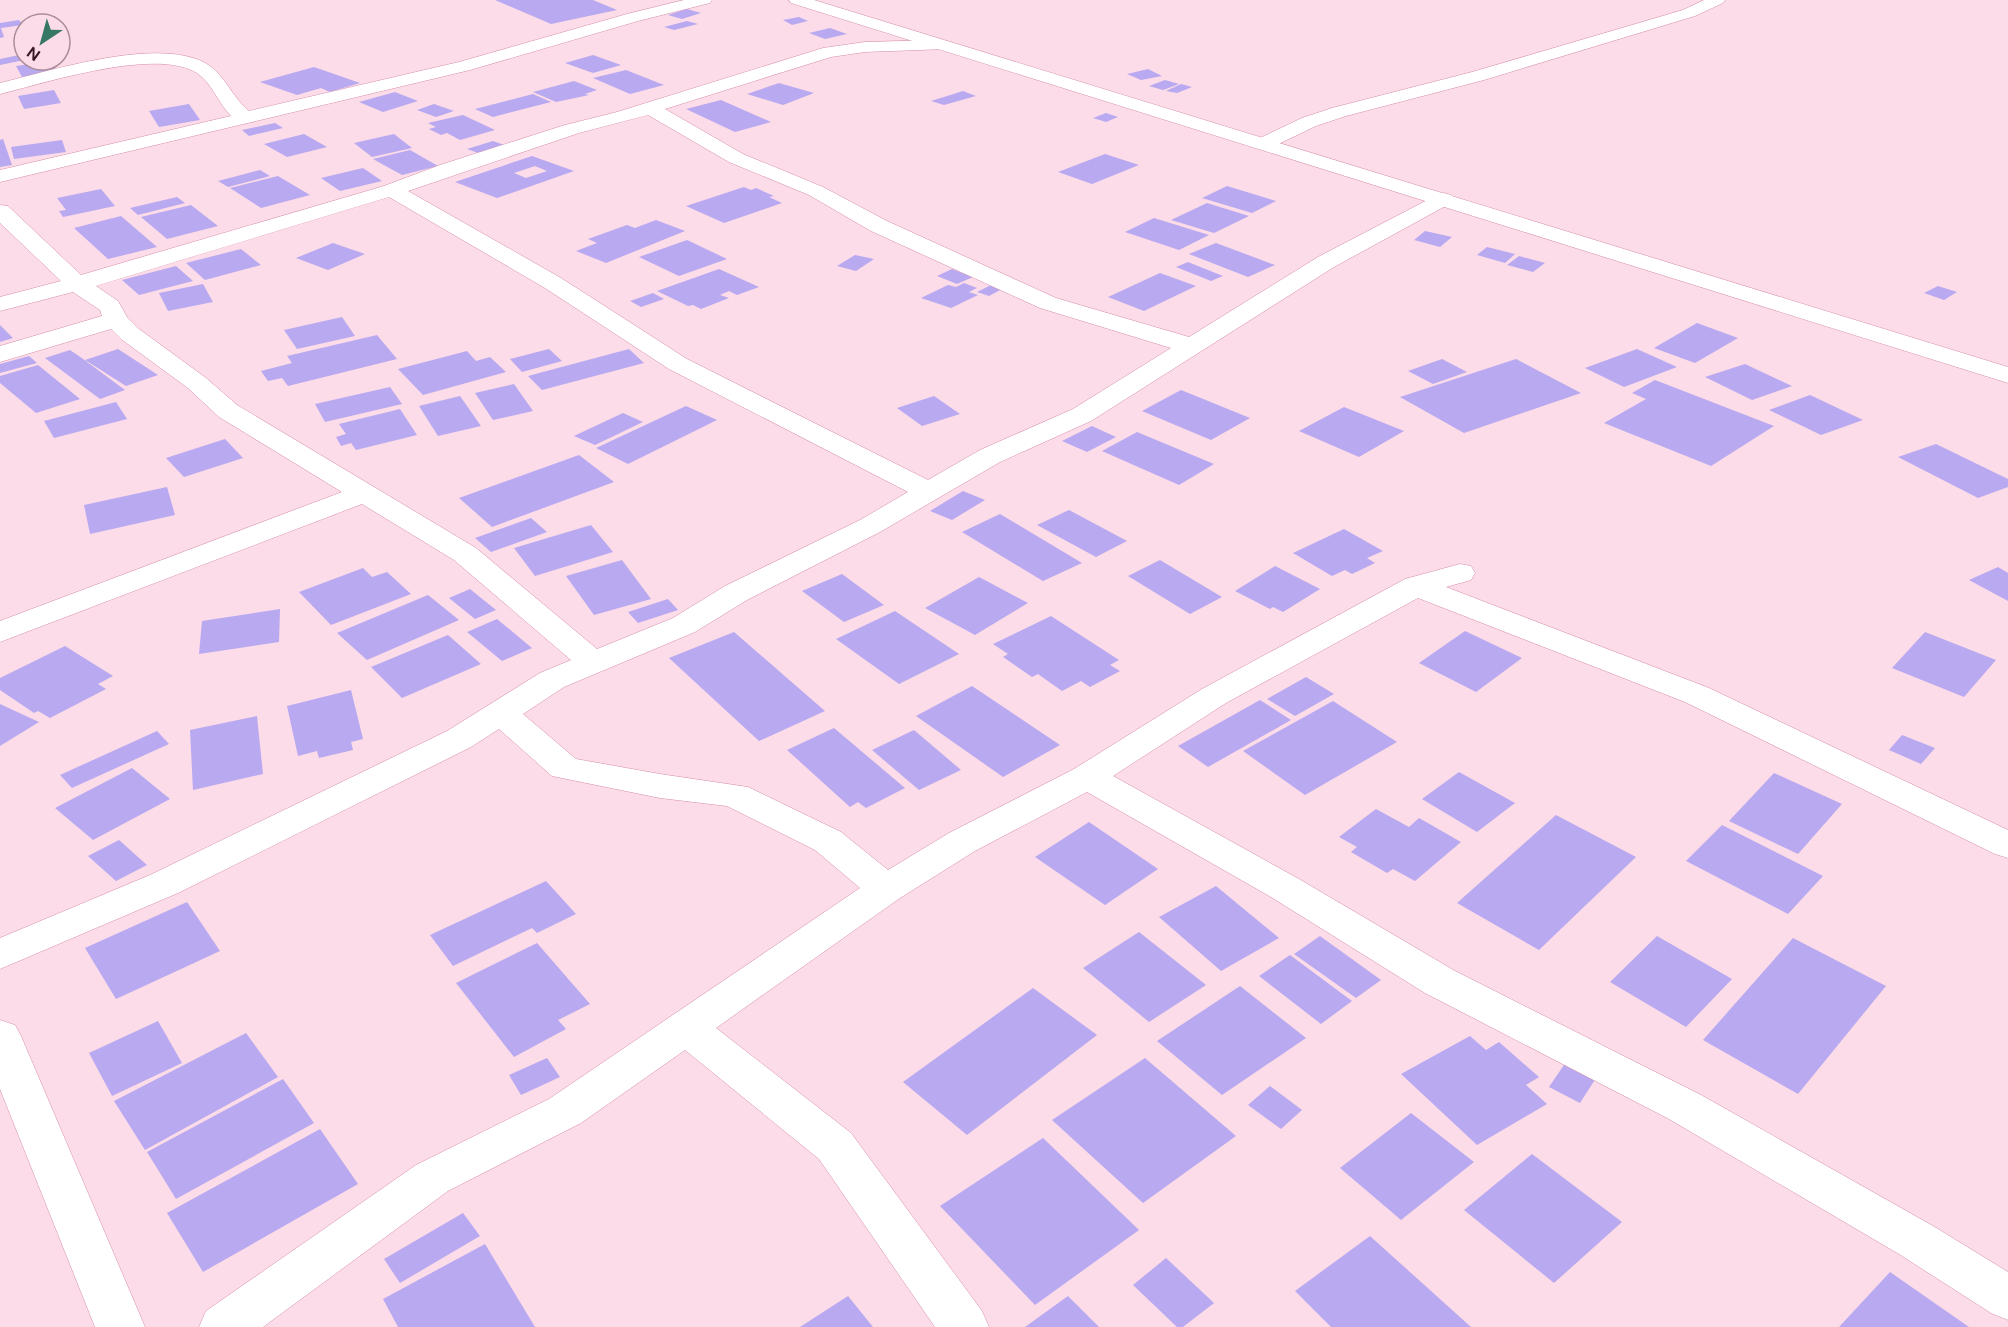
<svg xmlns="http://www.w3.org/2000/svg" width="2008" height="1327" font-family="'DM Sans',sans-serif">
<rect width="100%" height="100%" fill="#fcdce8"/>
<path fill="#b8a9f0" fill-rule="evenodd" d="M 495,0 L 593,0 L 617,10 L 551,24 Z
M 687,9 L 701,13 L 682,19 L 668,15 Z
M 799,17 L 808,21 L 792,25 L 783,20 Z
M 19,20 L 23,25 L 1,28 L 4,37 L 0,38 L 0,23 Z
M 687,21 L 698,24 L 674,30 L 664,27 Z
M 830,28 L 847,34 L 825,39 L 809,33 Z
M 24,54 L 24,60 L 0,65 L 0,59 Z
M 593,55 L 621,65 L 593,73 L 565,63 Z
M 50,61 L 57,71 L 22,77 L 16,66 Z
M 314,67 L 360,83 L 330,92 L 321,88 L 297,95 L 260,82 Z
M 1148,69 L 1162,76 L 1141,80 L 1127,74 Z
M 626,70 L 664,85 L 630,94 L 593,78 Z
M 1165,80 L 1179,84 L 1163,90 L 1149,86 Z
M 574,81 L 597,90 L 585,94 L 589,95 L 556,102 L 533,92 Z
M 779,83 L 814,93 L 783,105 L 747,94 Z
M 1181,84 L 1192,87 L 1177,93 L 1166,91 Z
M 54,90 L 61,103 L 24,109 L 18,96 Z
M 963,91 L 976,96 L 944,105 L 931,101 Z
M 395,92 L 418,101 L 383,112 L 359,102 Z
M 533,94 L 551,102 L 493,117 L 475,109 Z
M 721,100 L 771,122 L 735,132 L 686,109 Z
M 189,104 L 200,120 L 159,127 L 149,111 Z
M 434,104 L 454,111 L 436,117 L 417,110 Z
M 1106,113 L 1118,117 L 1106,122 L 1093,118 Z
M 463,115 L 495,130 L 460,140 L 447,133 L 441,135 L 429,129 L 436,127 L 428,123 Z
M 275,123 L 283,128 L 249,136 L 242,130 Z
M 304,134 L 327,147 L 287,157 L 264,144 Z
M 394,134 L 412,148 L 372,157 L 354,143 Z
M 3,139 L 12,165 L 0,167 L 0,140 Z
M 62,140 L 66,152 L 14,159 L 11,147 Z
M 493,141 L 507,146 L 481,154 L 467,149 Z
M 410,150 L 438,166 L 402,175 L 373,159 Z
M 1105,154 L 1139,165 L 1092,184 L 1058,172 Z
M 532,156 L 574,171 L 497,198 L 455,182 ZM 535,166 L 547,171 L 526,178 L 514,173 Z
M 363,168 L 382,181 L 340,191 L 321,178 Z
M 260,170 L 270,176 L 228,187 L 218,181 Z
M 278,176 L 310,195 L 261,208 L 230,188 Z
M 1227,186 L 1276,201 L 1252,213 L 1202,198 Z
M 744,187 L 751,190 L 756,188 L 774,196 L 769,197 L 782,203 L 724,223 L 686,206 Z
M 101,189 L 115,206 L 63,217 L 59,211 L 66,210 L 57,198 Z
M 177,197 L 185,203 L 138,215 L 130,208 Z
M 1207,203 L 1249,216 L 1214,233 L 1171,220 Z
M 191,205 L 218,226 L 167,239 L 141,217 Z
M 121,216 L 157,247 L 108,259 L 74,228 Z
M 1154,218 L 1209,235 L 1179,250 L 1125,232 Z
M 656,220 L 685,231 L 606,263 L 576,251 L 597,243 L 588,239 L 627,225 L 635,228 Z
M 1425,231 L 1452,237 L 1440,247 L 1414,240 Z
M 687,240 L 727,259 L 679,276 L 639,257 Z
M 333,243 L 365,254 L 328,270 L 296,258 Z
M 1216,243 L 1275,265 L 1248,277 L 1189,254 Z
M 1487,247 L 1515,254 L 1505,263 L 1477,255 Z
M 241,249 L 261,265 L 205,280 L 186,263 Z
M 855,255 L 874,259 L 856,271 L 837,266 Z
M 1519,256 L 1545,263 L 1533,272 L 1507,265 Z
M 1188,262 L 1223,276 L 1211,281 L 1176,267 Z
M 176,266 L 193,281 L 139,295 L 122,280 Z
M 719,269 L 759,287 L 737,295 L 729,291 L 720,295 L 729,298 L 701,309 L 693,305 L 688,306 L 657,291 Z
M 952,269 L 973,277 L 957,284 L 937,276 Z
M 1160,273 L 1196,286 L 1144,311 L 1108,297 Z
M 964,283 L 977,288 L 969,292 L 978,295 L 951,308 L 921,298 L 948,285 L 956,287 Z
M 203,284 L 213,302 L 168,311 L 159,293 Z
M 991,285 L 1002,289 L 989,296 L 977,292 Z
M 1938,286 L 1957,292 L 1944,300 L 1924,293 Z
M 653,293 L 664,299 L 641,307 L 630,301 Z
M 342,317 L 355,336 L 297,349 L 284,330 Z
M 1697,323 L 1738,338 L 1695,363 L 1654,348 Z
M 0,325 L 13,338 L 0,342 Z
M 377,335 L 397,359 L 288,386 L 282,378 L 268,381 L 261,371 L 292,363 L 287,356 Z
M 118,349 L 158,375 L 126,386 L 85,360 Z
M 549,349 L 562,361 L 522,372 L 510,359 Z
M 629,349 L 644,363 L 542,390 L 528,376 Z
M 1637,349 L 1677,367 L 1624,387 L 1585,368 Z
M 70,350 L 79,356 L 125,390 L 100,399 L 45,358 Z
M 467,351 L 476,361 L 490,357 L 506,372 L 423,395 L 398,369 Z
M 29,356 L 37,363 L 0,373 L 0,364 Z
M 1442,359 L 1467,372 L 1433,384 L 1408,371 Z
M 1516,359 L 1581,393 L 1464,433 L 1400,397 Z
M 1745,364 L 1792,386 L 1752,400 L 1705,377 Z
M 38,365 L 80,399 L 36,413 L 0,383 L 0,376 Z
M 1655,380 L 1774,426 L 1711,466 L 1604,423 L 1646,399 L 1632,393 Z
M 514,384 L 533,411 L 493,420 L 475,393 Z
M 390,387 L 402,404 L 325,422 L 315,404 Z
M 1181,390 L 1250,418 L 1211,440 L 1142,411 Z
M 1810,395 L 1863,420 L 1821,435 L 1769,410 Z
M 460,396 L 481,426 L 438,436 L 419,406 Z
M 934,396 L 960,414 L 922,426 L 897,408 Z
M 116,402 L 127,419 L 54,438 L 44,421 Z
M 686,406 L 717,420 L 628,464 L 596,448 Z
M 1344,407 L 1404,431 L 1359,457 L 1299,431 Z
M 400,409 L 417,435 L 356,450 L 351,443 L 341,446 L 336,437 L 346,434 L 339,424 Z
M 623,413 L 643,422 L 595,445 L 574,436 Z
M 1092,426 L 1116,437 L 1087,452 L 1062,441 Z
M 1137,432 L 1214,464 L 1179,485 L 1102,451 Z
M 225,439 L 243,458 L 184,477 L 166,458 Z
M 1936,444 L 2008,479 L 2008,487 L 1978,498 L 1898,457 Z
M 579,455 L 614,482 L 492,527 L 459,498 Z
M 167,487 L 175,515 L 90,534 L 84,505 Z
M 963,491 L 985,500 L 952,520 L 930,511 Z
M 1069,510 L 1127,541 L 1096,557 L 1037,525 Z
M 1000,514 L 1082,563 L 1043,581 L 962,532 Z
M 531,518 L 547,532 L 491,552 L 475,538 Z
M 591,525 L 613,552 L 535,576 L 514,548 Z
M 1344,529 L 1383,551 L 1367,558 L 1375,563 L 1352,574 L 1345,570 L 1332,576 L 1293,553 Z
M 622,560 L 651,599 L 594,615 L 566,576 Z
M 1160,560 L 1222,597 L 1190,614 L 1128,576 Z
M 1275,566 L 1320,589 L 1283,612 L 1273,607 L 1270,609 L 1235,591 Z
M 1998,567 L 2008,573 L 2008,601 L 1969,580 Z
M 363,568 L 372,577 L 387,572 L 411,594 L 331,625 L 299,592 Z
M 842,574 L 884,605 L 844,622 L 802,591 Z
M 979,577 L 1028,603 L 975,635 L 925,608 Z
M 470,589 L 496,610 L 475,619 L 449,598 Z
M 428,595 L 459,620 L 367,660 L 337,633 Z
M 668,599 L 678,610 L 638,623 L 628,612 Z
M 280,609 L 279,642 L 199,654 L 202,621 Z
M 895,611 L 959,654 L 899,684 L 836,639 Z
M 1051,616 L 1119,660 L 1110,665 L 1120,671 L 1090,687 L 1081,681 L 1062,691 L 1038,674 L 1032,677 L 1003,657 L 1008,654 L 993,644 Z
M 497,619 L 532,648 L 502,661 L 467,632 Z
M 1465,631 L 1522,658 L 1476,692 L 1419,663 Z
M 734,632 L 825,711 L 759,741 L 669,658 Z
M 1925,632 L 1996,660 L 1964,697 L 1892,668 Z
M 448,635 L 481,664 L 402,698 L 371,667 Z
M 65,646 L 113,676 L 98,684 L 106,689 L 50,718 L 38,711 L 34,713 L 0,690 L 0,678 Z
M 1306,677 L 1334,694 L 1295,716 L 1267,699 Z
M 972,686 L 1060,745 L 1003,777 L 916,716 Z
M 351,690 L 363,739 L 351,742 L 353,750 L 319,758 L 317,751 L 298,756 L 287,706 Z
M 1260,700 L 1291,720 L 1208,767 L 1178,746 Z
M 1333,701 L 1397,742 L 1305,795 L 1243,751 Z
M 0,704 L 39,722 L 0,746 Z
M 257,716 L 263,774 L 193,790 L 190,730 Z
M 834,728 L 905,788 L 866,808 L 858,802 L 850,807 L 787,750 Z
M 914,730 L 961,770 L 919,790 L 872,750 Z
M 157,731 L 169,744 L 72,788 L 60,775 Z
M 1902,735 L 1935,748 L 1921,764 L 1889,750 Z
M 132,768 L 170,799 L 93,840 L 55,808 Z
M 1459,772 L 1515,803 L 1477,832 L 1422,799 Z
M 1774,773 L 1842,804 L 1798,854 L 1729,821 Z
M 1376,809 L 1409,827 L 1419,818 L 1461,842 L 1415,881 L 1393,869 L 1387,873 L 1351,852 L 1357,847 L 1339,837 Z
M 1556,815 L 1636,857 L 1539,950 L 1457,903 Z
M 1089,822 L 1158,869 L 1105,905 L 1035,857 Z
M 1722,825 L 1823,876 L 1788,914 L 1686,861 Z
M 119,840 L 147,865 L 116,881 L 88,856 Z
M 546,881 L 576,914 L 537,933 L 532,928 L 453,966 L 430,935 Z
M 1216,886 L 1279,938 L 1221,971 L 1159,917 Z
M 187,902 L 220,951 L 116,999 L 85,948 Z
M 1139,932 L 1206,985 L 1149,1022 L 1083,968 Z
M 1320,936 L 1381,980 L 1356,998 L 1294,954 Z
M 1657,936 L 1732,979 L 1686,1027 L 1610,982 Z
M 1793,938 L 1886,986 L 1798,1094 L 1703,1040 Z
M 537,943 L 590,1004 L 558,1020 L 566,1029 L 514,1057 L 456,983 Z
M 1290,955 L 1352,1001 L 1321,1024 L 1259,976 Z
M 1240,986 L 1306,1038 L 1222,1095 L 1157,1041 Z
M 1033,988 L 1097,1035 L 967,1135 L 903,1082 Z
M 158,1021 L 182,1063 L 112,1096 L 89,1053 Z
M 246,1033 L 278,1077 L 145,1150 L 114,1101 Z
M 1470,1036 L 1486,1050 L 1499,1042 L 1539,1077 L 1526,1085 L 1547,1104 L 1477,1145 L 1401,1074 Z
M 547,1058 L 560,1077 L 521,1095 L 509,1075 Z
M 1145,1058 L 1236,1136 L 1143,1203 L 1052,1120 Z
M 1566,1062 L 1596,1078 L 1580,1103 L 1549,1087 Z
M 283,1079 L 314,1123 L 176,1199 L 147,1152 Z
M 1270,1086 L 1302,1110 L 1281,1129 L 1248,1105 Z
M 1411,1113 L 1474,1162 L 1401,1220 L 1340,1168 Z
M 320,1129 L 358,1184 L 203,1272 L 167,1213 Z
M 1043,1138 L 1139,1230 L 1035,1305 L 940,1206 Z
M 1532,1154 L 1622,1222 L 1554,1283 L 1464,1210 Z
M 463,1213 L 480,1236 L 400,1283 L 384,1259 Z
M 1370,1236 L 1471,1327 L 1331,1327 L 1295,1291 Z
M 485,1244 L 535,1327 L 398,1327 L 383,1299 Z
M 1166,1258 L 1214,1303 L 1183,1327 L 1177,1327 L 1133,1285 Z
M 1890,1272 L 1969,1327 L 1839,1327 Z
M 848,1296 L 873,1327 L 800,1327 Z
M 1068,1296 L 1099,1327 L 1025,1327 Z"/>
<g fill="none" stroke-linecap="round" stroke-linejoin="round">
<g stroke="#d68dab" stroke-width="1">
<path id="minor" d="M 684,0 L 712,0 L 710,3 L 638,21 L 470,70 L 0,182 L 0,170 L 231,116 C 218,103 212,83 197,73 C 156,47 45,83 0,94 L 0,83 C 51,71 164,34 210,66 C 226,78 233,98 249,111 L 459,62 L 627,14 Z
M 1704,0 L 1725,0 L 1723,3 L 1695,16 L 1484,80 L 1346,116 L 1316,126 L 1272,147 L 1258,147 L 1255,143 L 1258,139 L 1302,118 L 1332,108 L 1472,72 L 1683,10 Z
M 940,40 L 946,41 L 949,45 L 946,49 L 865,52 L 831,57 L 665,109 L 743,154 L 823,187 L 887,221 L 1056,298 L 1189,337 L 1318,257 L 1437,195 L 1444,193 L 1451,195 L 1455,199 L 1451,203 L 1334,267 L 1091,421 L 1000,462 L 880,532 L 747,600 L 695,632 L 564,687 L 523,714 L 576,759 L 660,774 L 748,787 L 841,832 L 888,870 L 949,833 L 1074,769 L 1202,689 L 1405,579 L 1460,564 L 1471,566 L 1475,573 L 1471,580 L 1446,587 L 1709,688 L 2008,830 L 2008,858 L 1995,854 L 1685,702 L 1418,598 L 1226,703 L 1113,776 L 1299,879 L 1455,971 L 1701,1095 L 1933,1226 L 2008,1272 L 2008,1320 L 1991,1313 L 1899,1254 L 1669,1119 L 1425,993 L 1271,897 L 1087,792 L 975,851 L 900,898 L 716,1028 L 851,1133 L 982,1311 L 989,1327 L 935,1327 L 819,1159 L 685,1050 L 581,1123 L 448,1191 L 263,1327 L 199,1327 L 206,1311 L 416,1165 L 549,1099 L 860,888 L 815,850 L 727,806 L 660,798 L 552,776 L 499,729 L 471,747 L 178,893 L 0,969 L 0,938 L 150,875 L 447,731 L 540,673 L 571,660 L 454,560 L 362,504 L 0,642 L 0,621 L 342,492 L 219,417 L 188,388 L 121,339 L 111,329 L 0,362 L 0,346 L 102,316 L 100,310 L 73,292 L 0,311 L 0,297 L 61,281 L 0,223 L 0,205 L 8,206 L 81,275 L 384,186 L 440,165 L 565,125 L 617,112 L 823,48 L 865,42 ZM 648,115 L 729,162 L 809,195 L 871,231 L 1040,308 L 1171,348 L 1073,409 L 980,450 L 928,480 L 687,359 L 561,278 L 408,191 L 579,133 ZM 389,197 L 545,288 L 669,369 L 908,492 L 860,520 L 725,586 L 673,618 L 597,649 L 476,548 L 237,405 L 206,378 L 139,329 L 127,317 L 118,301 L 96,286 Z
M 0,1020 L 15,1025 L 21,1036 L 145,1327 L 95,1327 L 0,1089 Z"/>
</g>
<g stroke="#d68dab" stroke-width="1">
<path id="secondary" d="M 789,0 L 814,0 L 2008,367 L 2008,383 L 791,3 Z"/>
</g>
<use href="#minor" fill="#fff" fill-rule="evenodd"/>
<use href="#secondary" fill="#fff" fill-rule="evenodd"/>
</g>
<g transform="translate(42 42) rotate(216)"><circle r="28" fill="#fcdce8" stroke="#ac8e9a" stroke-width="1.5"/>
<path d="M0-4.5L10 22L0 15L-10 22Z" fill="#377766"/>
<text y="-9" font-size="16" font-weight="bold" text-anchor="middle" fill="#341824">N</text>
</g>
</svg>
